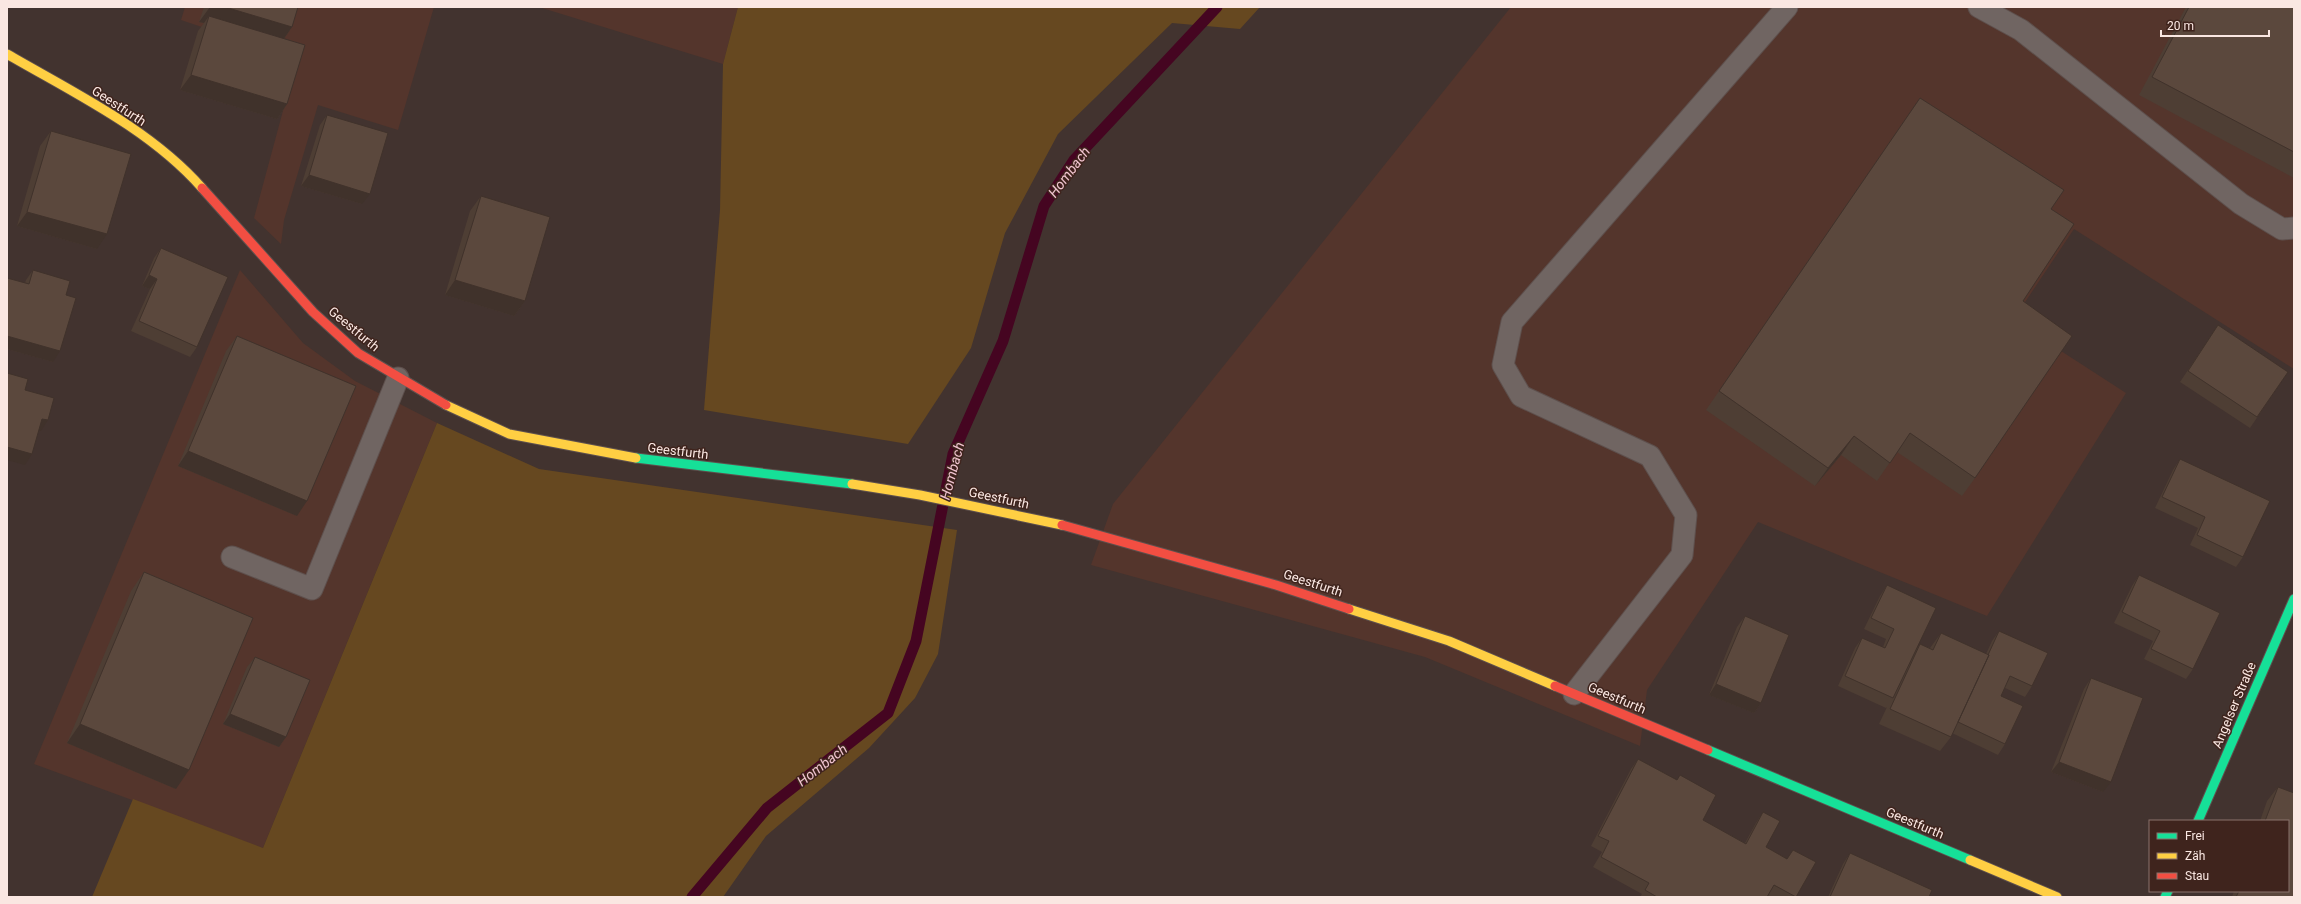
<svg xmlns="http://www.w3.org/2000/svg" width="2301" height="904" font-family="Roboto,sans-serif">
<rect width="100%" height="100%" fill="#42332f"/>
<path fill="#54352c" d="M 185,7 L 434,7 L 398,130 L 318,105 L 284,220 L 281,244 L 254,218 L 297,59 L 181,20 Z
M 539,7 L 738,7 L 723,64 Z
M 1511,7 L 2294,7 L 2294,369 L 2074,229 L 2013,320 L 2126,393 L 1987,616 L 1758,522 L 1647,690 L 1640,746 L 1425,657 L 1091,565 L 1113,504 Z
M 240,270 L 303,343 L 355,381 L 437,423 L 263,848 L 34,764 Z"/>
<path fill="#664820" d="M 738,7 L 1260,7 L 1240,29 L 1172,23 L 1058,134 L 1005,233 L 971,348 L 908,444 L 704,410 L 720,210 L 723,64 Z
M 437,423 L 539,469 L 957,530 L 938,654 L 915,698 L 869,748 L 766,836 L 723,897 L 92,897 L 133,799 L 263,848 Z"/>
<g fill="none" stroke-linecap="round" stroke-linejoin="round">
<path stroke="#450521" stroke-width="11" d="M 692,897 L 767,808 L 888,713 L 916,641 L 953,454 L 1003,341 L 1044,206 L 1074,160 L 1217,7"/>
<g stroke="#5e504d" stroke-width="23">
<path id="lane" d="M 1979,7 L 2021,30 L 2241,204 L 2282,229 L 2294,228
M 232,557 L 312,589 L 398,378
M 1574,694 L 1682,555 L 1686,515 L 1650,456 L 1521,396 L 1503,365 L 1512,322 L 1787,7"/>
</g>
<g stroke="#5e504d" stroke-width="11">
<path id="fast" d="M 636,458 L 852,484
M 1708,750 L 1970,860
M 2198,821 L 2294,599
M 2165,897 L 2168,891"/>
</g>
<g stroke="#5e504d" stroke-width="11">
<path id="slow" d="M 7,54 C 74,93 150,129 202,188
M 446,405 L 509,434 L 636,458
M 852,484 L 920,495 L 1062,525
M 1349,609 L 1449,641 L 1555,686
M 1970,860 L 2057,897"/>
</g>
<g stroke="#5e504d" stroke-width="11">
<path id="jam" d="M 202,188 L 313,312 L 358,353 L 446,405
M 1062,525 L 1276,585 L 1349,609
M 1555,686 L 1708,750"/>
</g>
<use href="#lane" stroke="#706562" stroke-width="21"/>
<use href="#fast" stroke="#16e098" stroke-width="9"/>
<use href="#slow" stroke="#ffcf43" stroke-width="9"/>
<use href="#jam" stroke="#f24e42" stroke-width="9"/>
</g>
<path fill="#4e3e34" d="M 204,7 L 298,7 L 292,27 L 284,39 L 287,104 L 277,119 L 180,90 L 198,31 L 204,23 L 199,22 Z
M 2186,7 L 2294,7 L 2294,178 L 2139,95 Z
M 327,115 L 362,204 L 301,186 L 320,125 Z
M 1908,116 L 2051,209 L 2023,301 L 1975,478 L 1962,496 L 1897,452 L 1877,481 L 1841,455 L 1815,486 L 1706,410 Z
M 51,131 L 97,249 L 17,226 L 40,146 Z
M 481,196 L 525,301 L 514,316 L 445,295 L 470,211 Z
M 161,248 L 197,347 L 190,357 L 131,331 L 150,289 L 142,286 L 154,258 Z
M 33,270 L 66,295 L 53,362 L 7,349 L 7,278 L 25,283 L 26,280 Z
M 2218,325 L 2288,372 L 2250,428 L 2180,382 Z
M 237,336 L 297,516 L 178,466 L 226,351 Z
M 2180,459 L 2243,557 L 2236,567 L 2190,545 L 2198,528 L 2155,508 L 2173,470 Z
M 144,572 L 176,789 L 67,743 L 131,591 Z
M 2139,575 L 2193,669 L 2186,679 L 2144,659 L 2153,641 L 2114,623 L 2132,586 Z
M 1887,585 L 1916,649 L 1920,644 L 1930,648 L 1941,633 L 1986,654 L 1992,641 L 1999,631 L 2032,686 L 2025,697 L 2005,688 L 2001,696 L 2005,744 L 1998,755 L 1952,733 L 1951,737 L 1940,751 L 1879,724 L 1887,707 L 1886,708 L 1838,686 L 1855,648 L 1862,638 L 1883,647 L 1886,639 L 1864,629 L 1880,596 Z
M 1745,616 L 1761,703 L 1754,713 L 1709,695 L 1737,627 Z
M 255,657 L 286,737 L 279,747 L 223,724 L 247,667 Z
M 2091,678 L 2103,792 L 2051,772 L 2084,689 Z
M 1638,759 L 1677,780 L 1680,775 L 1703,820 L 1745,843 L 1756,823 L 1763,812 L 1766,847 L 1787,859 L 1793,850 L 1816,862 L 1796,897 L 1770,897 L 1768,896 L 1767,897 L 1640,897 L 1642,894 L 1593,867 L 1602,852 L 1591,846 L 1631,769 Z
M 2278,787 L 2294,793 L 2294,897 L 2232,897 L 2234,891 L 2288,891 L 2288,821 L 2260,821 L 2267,801 Z
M 1850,853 L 1929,897 L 1828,897 L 1843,864 Z"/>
<path fill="#40322b" d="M 210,7 L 225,7 L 292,27 L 279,46 L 209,16 L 204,23 L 199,22 Z
M 191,75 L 287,104 L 277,119 L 180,90 Z
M 309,175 L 370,194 L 362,204 L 301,186 Z
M 27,212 L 107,234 L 97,249 L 17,226 Z
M 149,275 L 157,279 L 150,289 L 142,286 Z
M 455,280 L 525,301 L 514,316 L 445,295 Z
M 7,336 L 60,351 L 53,362 L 7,349 Z
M 42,419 L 48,420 L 41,431 L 35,429 Z
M 1854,436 L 1841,455 L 1815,486 L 1828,468 Z
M 7,447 L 32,454 L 25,465 L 7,460 Z
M 188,451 L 307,501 L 297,516 L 178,466 Z
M 1716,684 L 1761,703 L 1754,713 L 1709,695 Z
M 230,714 L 286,737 L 279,747 L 223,724 Z
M 80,724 L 189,770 L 176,789 L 67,743 Z
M 2059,762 L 2111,782 L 2103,792 L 2051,772 Z"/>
<path fill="#5b483d" stroke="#40322b" d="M 225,7 L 298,7 L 292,27 Z
M 2189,7 L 2294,7 L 2294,152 L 2152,77 Z
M 209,16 L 305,45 L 287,104 L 191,75 Z
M 1920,98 L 2064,190 L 2051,209 L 2074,224 L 2023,301 L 2072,336 L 1975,478 L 1910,433 L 1890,463 L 1854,436 L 1828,468 L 1719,391 Z
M 327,115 L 388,133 L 370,194 L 309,175 Z
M 51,131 L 131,154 L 107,234 L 27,212 Z
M 481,196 L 550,217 L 525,301 L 455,280 Z
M 161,248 L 228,277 L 197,347 L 139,321 L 157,279 L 149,275 Z
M 33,270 L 70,281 L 66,295 L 76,298 L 60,351 L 7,336 L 7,278 L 29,284 Z
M 2218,325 L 2288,372 L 2257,417 L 2188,371 Z
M 237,336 L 356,386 L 307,501 L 188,451 Z
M 7,373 L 28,379 L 25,390 L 54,398 L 48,420 L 42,419 L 32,454 L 7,447 Z
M 2180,459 L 2270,501 L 2243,557 L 2197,535 L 2205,517 L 2162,497 Z
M 144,572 L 253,618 L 189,770 L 80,724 Z
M 2139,575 L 2220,613 L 2193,669 L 2151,649 L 2160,631 L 2122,612 Z
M 1887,585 L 1936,608 L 1893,698 L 1845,676 L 1862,638 L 1885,648 L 1894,629 L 1871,618 Z
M 1745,616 L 1789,635 L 1761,703 L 1716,684 Z
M 1999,631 L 2048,653 L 2032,686 L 2010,676 L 2001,696 L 2023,706 L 2005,744 L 1958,722 L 1989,655 L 1988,655 Z
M 1941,633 L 1989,655 L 1951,737 L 1890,709 L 1920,644 L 1933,650 Z
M 255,657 L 310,680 L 286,737 L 230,714 Z
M 2091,678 L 2143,698 L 2111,782 L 2059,762 Z
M 1638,759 L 1677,780 L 1680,775 L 1716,795 L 1703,820 L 1746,844 L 1763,812 L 1780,821 L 1766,847 L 1787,859 L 1793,850 L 1816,862 L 1796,897 L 1774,885 L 1767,897 L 1657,897 L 1645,890 L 1649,883 L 1601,857 L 1609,841 L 1598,836 Z
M 2278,787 L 2294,793 L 2294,897 L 2236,897 L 2239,891 L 2288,891 L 2288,821 L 2265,821 Z
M 1850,853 L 1932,890 L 1929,897 L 1830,897 Z"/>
<g text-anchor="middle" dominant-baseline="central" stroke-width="3" stroke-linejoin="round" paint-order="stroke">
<g font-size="13" fill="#fae7e2" stroke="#3f241d">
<text transform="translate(119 106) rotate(33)">Geestfurth</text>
<text transform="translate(354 329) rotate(40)">Geestfurth</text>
<text transform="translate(678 451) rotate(7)">Geestfurth</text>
<text transform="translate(999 498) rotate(12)">Geestfurth</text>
<text transform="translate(1313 583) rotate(18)">Geestfurth</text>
<text transform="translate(1617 698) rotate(23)">Geestfurth</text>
<text transform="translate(2234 705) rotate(-67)">Angelser Straße</text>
<text transform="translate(1915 823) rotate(23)">Geestfurth</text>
</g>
<g font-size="14" font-style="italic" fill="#f2c5d1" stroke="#3f241d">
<text transform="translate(1069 172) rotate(-53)">Hombach</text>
<text transform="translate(952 471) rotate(-75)">Hombach</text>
<text transform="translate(822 765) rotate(-38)">Hombach</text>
</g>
</g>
<rect width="2301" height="904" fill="none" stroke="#fae7e2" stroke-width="16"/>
<rect x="2149" y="820" width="140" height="72" fill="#3f241d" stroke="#8a726c"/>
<rect x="2157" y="833" width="20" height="6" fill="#16e098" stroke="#8a726c"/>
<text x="2185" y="840" font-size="12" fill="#fae7e2">Frei</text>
<rect x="2157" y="853" width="20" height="6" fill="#ffcf43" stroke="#8a726c"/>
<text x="2185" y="860" font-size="12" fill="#fae7e2">Zäh</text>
<rect x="2157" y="873" width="20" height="6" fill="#f24e42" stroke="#8a726c"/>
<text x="2185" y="880" font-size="12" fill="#fae7e2">Stau</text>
<path d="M2161 30v6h108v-6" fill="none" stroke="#fae7e2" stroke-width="2"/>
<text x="2167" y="30" font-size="12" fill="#fae7e2" stroke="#3f241d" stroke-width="3" paint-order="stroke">20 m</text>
</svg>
